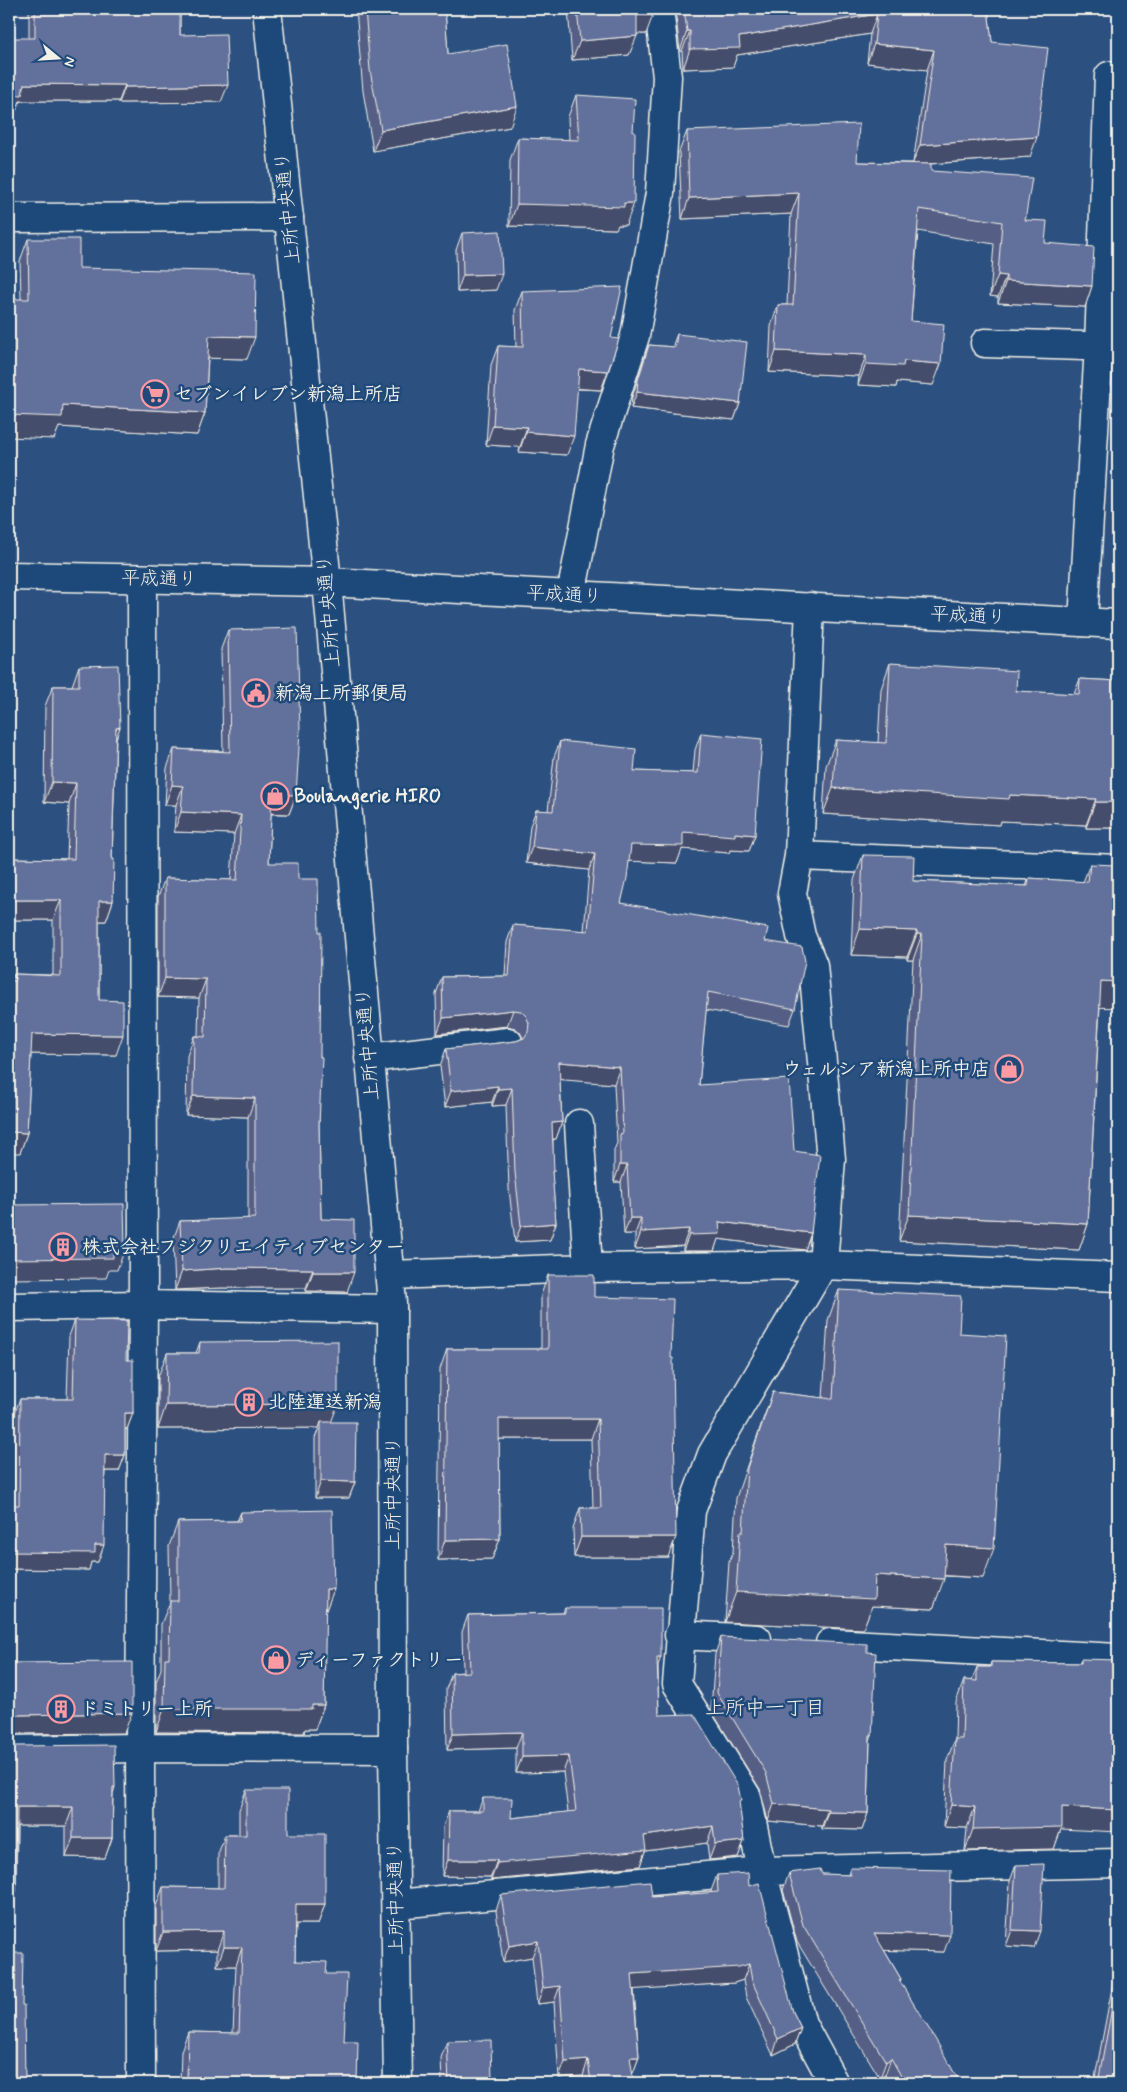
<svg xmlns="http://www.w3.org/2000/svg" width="1127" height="2092" font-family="Mynerve,'Klee One',sans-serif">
<rect width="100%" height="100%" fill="#2c5181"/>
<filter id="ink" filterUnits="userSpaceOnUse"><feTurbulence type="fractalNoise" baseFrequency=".02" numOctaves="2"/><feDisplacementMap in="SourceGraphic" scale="10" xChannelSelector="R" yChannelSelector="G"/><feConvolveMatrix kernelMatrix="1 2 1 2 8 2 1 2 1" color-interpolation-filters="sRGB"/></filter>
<g filter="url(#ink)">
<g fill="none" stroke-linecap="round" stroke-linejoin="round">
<g stroke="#f4f1e8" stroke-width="31">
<path id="minor" d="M 9,218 L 289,217
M 985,343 L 1118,347
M 571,595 L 600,445 L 635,336 L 660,193 L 667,77 L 659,9
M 810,607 L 799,856 L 792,893 L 801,936 L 813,965 L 831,1159 L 823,1265 L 712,1454 L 691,1511 L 677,1684 L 747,1797 L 762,1871 L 802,2024 L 834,2083
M 1083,622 L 1099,345 L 1109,76
M 799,856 L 1118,869
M 369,1058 L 508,1042
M 579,1124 L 588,1268
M 390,1275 L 588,1268 L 823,1265 L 1118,1277
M 9,1307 L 143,1305 L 392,1309
M 679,1635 L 757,1639
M 830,1643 L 1118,1658
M 9,1750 L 140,1748 L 393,1749
M 396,1904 L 762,1871 L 1118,1863
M 141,2083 L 140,1748 L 143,1305 L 142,579"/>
</g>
<g stroke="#f4f1e8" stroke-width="31">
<path id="tertiary" d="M 267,9 L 327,582 L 392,1303 L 393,1749 L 398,2083
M 9,576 L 327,582 L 1118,624"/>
</g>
<use href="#minor" stroke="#1f4a7a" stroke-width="28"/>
<use href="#tertiary" stroke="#1f4a7a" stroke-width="28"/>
</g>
<path fill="#545f86" stroke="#f4f1e8" d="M 29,9 L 180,9 L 180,35 L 221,102 L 119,103 L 119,101 L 20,101 L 16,111 L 29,38 Z
M 356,9 L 445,9 L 448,54 L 510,127 L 373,151 L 363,91 Z
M 568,9 L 653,9 L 646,34 L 637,34 L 629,55 L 572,60 Z
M 675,9 L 988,9 L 992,42 L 1030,157 L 930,164 L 931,171 L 1025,220 L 1045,243 L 1092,286 L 1085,307 L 998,303 L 998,297 L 990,296 L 994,244 L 918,231 L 911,321 L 933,385 L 897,382 L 896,387 L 858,385 L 859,376 L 769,372 L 771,326 L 778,305 L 787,305 L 791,214 L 682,219 L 679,152 L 687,131 L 857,162 L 913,163 L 927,70 L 867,63 L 870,34 L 737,55 L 733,67 L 683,69 L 682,51 L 680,51 Z
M 576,95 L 626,225 L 618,225 L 616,229 L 509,226 L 510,160 L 518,138 L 569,140 L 568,117 Z
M 462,233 L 496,290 L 457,292 L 456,250 Z
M 28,239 L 79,268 L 247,359 L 208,358 L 205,413 L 197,435 L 59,427 L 54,439 L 21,299 L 20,261 Z
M 522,291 L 611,338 L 601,390 L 577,389 L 567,455 L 519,452 L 520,447 L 486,445 L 491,365 L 498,346 L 516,347 L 515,310 Z
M 677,334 L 740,403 L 734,420 L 631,408 L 632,397 L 649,345 L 672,347 Z
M 228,630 L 296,795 L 289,814 L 271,814 L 269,863 L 298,879 L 320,1057 L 319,1125 L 321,1219 L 347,1292 L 306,1291 L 306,1288 L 221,1288 L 175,1290 L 173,1240 L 180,1221 L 248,1219 L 248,1117 L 186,1115 L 187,1056 L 194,1036 L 198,1036 L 199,998 L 158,997 L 158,897 L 165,878 L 231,880 L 234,834 L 174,832 L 176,805 L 165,805 L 167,768 L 174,749 L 223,751 L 221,649 Z
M 890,663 L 1016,691 L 1074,694 L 1080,679 L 1118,681 L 1118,828 L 1086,828 L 1086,825 L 1001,821 L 1000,825 L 823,814 L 826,766 L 836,740 L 878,743 L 881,689 Z
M 79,666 L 120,727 L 116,738 L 112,859 L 113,901 L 106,921 L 99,921 L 99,1000 L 116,1055 L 31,1054 L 27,1133 L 20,1153 L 12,981 L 14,974 L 53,975 L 53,920 L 9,920 L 9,858 L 67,859 L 69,804 L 44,802 L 45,706 L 53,686 L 72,686 Z
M 701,733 L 755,835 L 749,851 L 730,850 L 729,853 L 682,849 L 677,863 L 629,861 L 621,903 L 765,941 L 795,1009 L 789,1025 L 706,1010 L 699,1085 L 794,1151 L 811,1233 L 805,1250 L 718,1239 L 714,1251 L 683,1251 L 683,1246 L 635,1249 L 635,1234 L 624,1234 L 621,1182 L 614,1182 L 614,1150 L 617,1143 L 614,1084 L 560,1079 L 562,1122 L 556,1139 L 553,1139 L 552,1176 L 556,1223 L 550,1240 L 515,1242 L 509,1189 L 506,1105 L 492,1106 L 492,1102 L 445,1107 L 440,1066 L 446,1049 L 516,1041 L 523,1038 L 520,1032 L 515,1028 L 507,1026 L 437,1034 L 436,994 L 442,977 L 505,976 L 507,942 L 513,925 L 584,931 L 589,870 L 526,863 L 530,826 L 536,810 L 548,811 L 554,757 L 560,741 L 634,771 L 693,773 L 695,750 Z
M 863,855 L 913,881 L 1026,886 L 1029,878 L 1083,882 L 1090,864 L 1100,1007 L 1088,1224 L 1079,1250 L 899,1241 L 913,960 L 907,960 L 907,957 L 851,955 L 854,880 Z
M 548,1275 L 594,1297 L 671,1358 L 668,1557 L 574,1557 L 573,1529 L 580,1508 L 593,1508 L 591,1439 L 499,1439 L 500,1539 L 492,1559 L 438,1560 L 440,1369 L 447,1349 L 541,1349 L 541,1295 Z
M 839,1290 L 959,1333 L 983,1578 L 944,1576 L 933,1609 L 872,1606 L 863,1629 L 725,1622 L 729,1562 L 733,1552 L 736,1498 L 762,1422 L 773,1392 L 823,1398 L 828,1320 Z
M 75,1320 L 126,1360 L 133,1413 L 127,1429 L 125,1429 L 125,1455 L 119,1471 L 105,1471 L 98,1562 L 91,1562 L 89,1570 L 9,1569 L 9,1505 L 14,1505 L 14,1415 L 20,1399 L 67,1399 L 69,1336 Z
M 200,1342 L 332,1422 L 355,1482 L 349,1498 L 315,1498 L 315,1438 L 319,1428 L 158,1429 L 158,1377 L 167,1353 L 196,1353 Z
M 241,1512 L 334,1589 L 325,1612 L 324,1705 L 315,1729 L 305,1729 L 304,1733 L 156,1732 L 156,1682 L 161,1669 L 161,1624 L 170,1602 L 169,1546 L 178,1522 L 237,1521 Z
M 565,1608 L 658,1665 L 659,1715 L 739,1806 L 744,1841 L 738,1857 L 709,1860 L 707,1843 L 645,1851 L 640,1866 L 491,1880 L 491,1877 L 442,1876 L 443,1827 L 449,1811 L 478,1811 L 483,1798 L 511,1818 L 568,1812 L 563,1772 L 516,1773 L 516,1748 L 447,1750 L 446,1689 L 452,1673 L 463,1672 L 462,1632 L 468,1615 L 563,1613 Z
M 721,1637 L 867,1652 L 872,1736 L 870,1741 L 868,1813 L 862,1830 L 822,1829 L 822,1826 L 768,1821 L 760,1789 L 711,1710 L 715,1654 Z
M 1081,1659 L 1061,1829 L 1054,1849 L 965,1851 L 967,1828 L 944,1827 L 947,1760 L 955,1739 L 956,1702 L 964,1680 L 972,1681 L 977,1667 L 990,1667 L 991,1662 L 1079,1663 Z
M 9,1744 L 115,1787 L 113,1794 L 112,1838 L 105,1858 L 66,1857 L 66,1826 L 17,1826 L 16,1891 L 9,1911 Z
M 246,1790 L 288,1834 L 325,1904 L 318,1924 L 296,1924 L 295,1961 L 326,1974 L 344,2041 L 357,2083 L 180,2083 L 181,2051 L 188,2032 L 233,2033 L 236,1966 L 217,1966 L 217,1950 L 156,1951 L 156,1906 L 163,1887 L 218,1888 L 218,1854 L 225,1835 L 239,1835 L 239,1810 Z
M 1016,1865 L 1034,1948 L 1006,1946 L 1010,1881 Z
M 850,1868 L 944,1952 L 884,1950 L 901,1979 L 900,1982 L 960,2083 L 889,2083 L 885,2075 L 880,2078 L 797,1942 L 783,1890 L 789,1873 L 848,1875 Z
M 717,1875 L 749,1886 L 793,2012 L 801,2028 L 795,2044 L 773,2055 L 746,1997 L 743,1980 L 734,1983 L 634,1989 L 639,2057 L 633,2073 L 632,2073 L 634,2083 L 584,2083 L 583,2076 L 559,2078 L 554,2002 L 537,2004 L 532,1957 L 503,1962 L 496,1911 L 501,1895 L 652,1897 L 711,1893 L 711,1891 Z
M 1118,1956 L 1118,2083 L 1094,2083 Z
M 447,2041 L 492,2083 L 442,2083 L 441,2058 Z"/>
<path fill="#454e6d" stroke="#f4f1e8" d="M 877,14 L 870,34 L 737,55 L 733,67 L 683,69 L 690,49 L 739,37 Z
M 637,15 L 653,15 L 646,34 L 630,34 Z
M 687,31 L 690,31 L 682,51 L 680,51 Z
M 637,36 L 629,55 L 572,60 L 580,41 Z
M 874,44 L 934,50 L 927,70 L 867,63 Z
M 24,84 L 125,85 L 119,101 L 20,101 L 16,111 L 9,111 L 9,94 Z
M 228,85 L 221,102 L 119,103 L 125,87 Z
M 517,106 L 510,127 L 373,151 L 381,130 Z
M 1037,137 L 1030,157 L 912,165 L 920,145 Z
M 799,193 L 791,214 L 682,219 L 689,198 Z
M 624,203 L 634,203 L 626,225 L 618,225 L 616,229 L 509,226 L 517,204 Z
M 502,274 L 496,290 L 457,292 L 463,275 Z
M 998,275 L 1006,276 L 998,297 L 990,296 Z
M 1006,281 L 1092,286 L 1085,307 L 998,303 Z
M 209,336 L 255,337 L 247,359 L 201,358 Z
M 776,351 L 866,355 L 859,376 L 769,372 Z
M 904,361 L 941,364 L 933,385 L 897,382 L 896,387 L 858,385 L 866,364 Z
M 579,369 L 608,371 L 601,390 L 571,388 Z
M 637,392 L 740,403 L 734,420 L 631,408 Z
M 63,405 L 205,413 L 197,435 L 59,427 L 54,439 L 9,437 L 9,415 Z
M 493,425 L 527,427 L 520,447 L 486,445 Z
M 526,432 L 574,436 L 567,455 L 519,452 Z
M 120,727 L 113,748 L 116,728 Z
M 52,782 L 76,783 L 69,804 L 44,802 Z
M 172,785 L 183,786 L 176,805 L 165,805 Z
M 833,788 L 1010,795 L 1096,799 L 1086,825 L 1001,821 L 1000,825 L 823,814 Z
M 272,794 L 296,795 L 289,814 L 265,813 Z
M 1095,802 L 1118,802 L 1118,828 L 1086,828 Z
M 181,812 L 241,815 L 234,834 L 174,832 Z
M 683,832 L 735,833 L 755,835 L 749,851 L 730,850 L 729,853 L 682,849 L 677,863 L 625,861 L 631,845 Z
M 532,847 L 595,854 L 589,870 L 526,863 Z
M 9,900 L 61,900 L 53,920 L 9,920 Z
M 99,901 L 113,901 L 106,921 L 92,921 Z
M 860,929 L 917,931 L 907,957 L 851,955 Z
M 917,934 L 922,934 L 913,960 L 907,960 Z
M 165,978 L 206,979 L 199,998 L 158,997 Z
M 1101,981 L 1118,982 L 1118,1008 L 1092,1007 Z
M 513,1010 L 507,1026 L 437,1034 L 443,1018 Z
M 32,1034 L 123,1035 L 116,1055 L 25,1054 Z
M 559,1062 L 620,1067 L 614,1084 L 553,1079 Z
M 498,1086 L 492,1102 L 445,1107 L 451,1091 Z
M 512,1088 L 506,1105 L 492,1106 L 498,1089 Z
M 193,1096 L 255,1098 L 248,1117 L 186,1115 Z
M 562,1122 L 556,1139 L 546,1139 L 552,1123 Z
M 9,1132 L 27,1133 L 20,1153 L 9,1153 Z
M 620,1165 L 627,1165 L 621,1182 L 614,1182 Z
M 909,1215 L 1088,1224 L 1079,1250 L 899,1241 Z
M 630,1218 L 641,1218 L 635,1234 L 624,1234 Z
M 719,1222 L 811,1233 L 805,1250 L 718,1239 L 714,1251 L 683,1251 L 689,1235 Z
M 556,1223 L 550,1240 L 515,1242 L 521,1226 Z
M 689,1229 L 683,1246 L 635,1249 L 641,1232 Z
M 125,1249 L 117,1270 L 109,1270 L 106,1278 L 9,1279 L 9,1259 Z
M 228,1268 L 313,1269 L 306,1288 L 221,1288 L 175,1290 L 182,1271 Z
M 313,1272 L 354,1272 L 347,1292 L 306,1291 Z
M 338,1404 L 329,1428 L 321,1422 L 319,1428 L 158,1429 L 166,1405 Z
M 125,1413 L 133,1413 L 127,1429 L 119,1429 Z
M 499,1419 L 598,1419 L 591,1439 L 492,1439 Z
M 105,1455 L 125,1455 L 119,1471 L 99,1471 Z
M 321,1481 L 355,1482 L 349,1498 L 315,1498 Z
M 581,1537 L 676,1537 L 668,1557 L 574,1557 Z
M 500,1539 L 492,1559 L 438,1560 L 445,1540 Z
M 95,1545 L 104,1545 L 98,1562 L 91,1562 L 89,1570 L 9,1569 L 9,1555 L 10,1552 Z
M 946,1545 L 994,1548 L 983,1578 L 936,1575 Z
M 875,1575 L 944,1579 L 933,1609 L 872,1606 L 863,1629 L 725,1622 L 736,1592 Z
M 326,1589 L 334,1589 L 325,1613 Z
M 657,1657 L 661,1657 L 655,1674 Z
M 312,1705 L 324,1705 L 315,1729 L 305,1729 L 304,1733 L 156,1732 L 164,1709 Z
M 132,1713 L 124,1733 L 9,1734 L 9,1717 L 16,1715 Z
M 522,1732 L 516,1748 L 447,1750 L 453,1734 Z
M 569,1756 L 563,1772 L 516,1773 L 522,1757 Z
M 774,1804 L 828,1809 L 822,1826 L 768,1821 Z
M 951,1805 L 975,1807 L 967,1828 L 944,1827 Z
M 17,1807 L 73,1807 L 66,1826 L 10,1826 Z
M 1062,1807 L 1118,1810 L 1118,1832 L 1061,1829 L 1054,1849 L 965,1851 L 973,1829 Z
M 828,1812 L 868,1813 L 862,1830 L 822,1829 Z
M 713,1826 L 707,1843 L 645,1851 L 640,1866 L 491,1880 L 497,1863 L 644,1836 Z
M 73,1838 L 112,1838 L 105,1858 L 66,1857 Z
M 744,1841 L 738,1857 L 709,1860 L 715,1844 Z
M 448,1860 L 497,1860 L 491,1877 L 442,1876 Z
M 10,1891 L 16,1891 L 9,1911 Z
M 296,1904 L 325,1904 L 318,1924 L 289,1924 Z
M 1012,1930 L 1040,1931 L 1034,1948 L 1006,1946 Z
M 224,1931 L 217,1950 L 156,1951 L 163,1932 Z
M 874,1933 L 950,1935 L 944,1952 L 868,1950 Z
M 538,1941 L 532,1957 L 503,1962 L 509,1946 Z
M 224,1947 L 242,1947 L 236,1966 L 217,1966 Z
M 749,1964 L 743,1980 L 734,1983 L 627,1990 L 632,1974 Z
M 560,1986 L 554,2002 L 537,2004 L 543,1988 Z
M 801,2028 L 795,2044 L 773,2055 L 778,2039 Z
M 630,2057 L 639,2057 L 633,2073 L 625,2073 Z
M 891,2058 L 885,2075 L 880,2078 L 886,2062 Z
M 588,2060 L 583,2076 L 559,2078 L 565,2062 Z
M 233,2082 L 357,2083 L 233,2083 Z"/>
<path fill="#626f9c" stroke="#f4f1e8" d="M 35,9 L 180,9 L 180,35 L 226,34 L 228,85 L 125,87 L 125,85 L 24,84 L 22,95 L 9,94 L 9,38 L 35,38 Z
M 365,9 L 445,9 L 448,54 L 507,44 L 517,106 L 381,130 L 370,70 Z
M 577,9 L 653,9 L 653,15 L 637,15 L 637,36 L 580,41 Z
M 684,9 L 988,9 L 992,42 L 1048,48 L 1037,137 L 920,145 L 934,50 L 874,44 L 877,14 L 739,37 L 740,48 L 690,49 L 690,31 L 687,31 Z
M 576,95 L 635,99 L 633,132 L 635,132 L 634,203 L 624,203 L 624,207 L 517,204 L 518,138 L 579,140 Z
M 859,124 L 857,162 L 931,164 L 931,171 L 1032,178 L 1025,220 L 1047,221 L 1045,243 L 1094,247 L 1092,286 L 1006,281 L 1006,276 L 998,275 L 1002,222 L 919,209 L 911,321 L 944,324 L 941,364 L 904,361 L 903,366 L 866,364 L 866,355 L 776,351 L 778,305 L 793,305 L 799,193 L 689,198 L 687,131 Z
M 500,231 L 502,274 L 463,275 L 462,233 Z
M 28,239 L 79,239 L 79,268 L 256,272 L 255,337 L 209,336 L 205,413 L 63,405 L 62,417 L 9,415 L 9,299 L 29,299 Z
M 622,287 L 611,338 L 619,339 L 608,371 L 579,369 L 574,436 L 526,432 L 527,427 L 493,425 L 498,346 L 523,347 L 522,291 Z
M 677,334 L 747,342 L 740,403 L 637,392 L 638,380 L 649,345 L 675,347 Z
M 297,628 L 300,731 L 296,795 L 272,794 L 269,863 L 298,863 L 298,879 L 318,879 L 319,932 L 321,932 L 320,1057 L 322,1057 L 319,1125 L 321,1219 L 354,1220 L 354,1272 L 313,1272 L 313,1269 L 228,1268 L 182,1271 L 180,1221 L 255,1218 L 255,1098 L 193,1096 L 194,1036 L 205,1037 L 206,979 L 165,978 L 165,878 L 237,880 L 241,815 L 181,812 L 183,786 L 172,785 L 174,749 L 230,752 L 228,630 Z
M 890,663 L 1017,671 L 1016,691 L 1079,694 L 1080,679 L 1118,681 L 1118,802 L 1095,802 L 1096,799 L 1010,795 L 1009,799 L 833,788 L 836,740 L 886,743 Z
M 118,665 L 120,727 L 116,728 L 112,859 L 114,859 L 113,901 L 99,901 L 99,1000 L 123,1001 L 123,1035 L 32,1034 L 27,1133 L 9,1132 L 9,981 L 15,981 L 14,974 L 61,976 L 61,900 L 9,900 L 9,858 L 74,859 L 76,783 L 52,782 L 53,686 L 79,686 L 79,666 Z
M 701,733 L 762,739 L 755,835 L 735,833 L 735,836 L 683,832 L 683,846 L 631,845 L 627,878 L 621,903 L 768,928 L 765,941 L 802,947 L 805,961 L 795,1009 L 708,992 L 699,1085 L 789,1079 L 794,1151 L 820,1155 L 811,1233 L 719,1222 L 720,1234 L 689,1235 L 689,1229 L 641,1232 L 641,1218 L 630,1218 L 627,1165 L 620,1165 L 620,1134 L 623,1133 L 620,1067 L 559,1062 L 562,1122 L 552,1123 L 554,1171 L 552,1171 L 556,1223 L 521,1226 L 515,1172 L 512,1088 L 498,1089 L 498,1086 L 451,1091 L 446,1049 L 516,1041 L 524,1038 L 528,1032 L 529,1023 L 526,1016 L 521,1011 L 513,1010 L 443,1018 L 442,977 L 509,976 L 513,925 L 588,931 L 595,854 L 532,847 L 536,810 L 553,811 L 560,741 L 636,749 L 634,771 L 698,773 Z
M 863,855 L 914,856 L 913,881 L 1028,886 L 1029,878 L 1088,882 L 1090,864 L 1118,865 L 1118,982 L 1101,981 L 1088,1224 L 909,1215 L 922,934 L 917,934 L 917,931 L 860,929 Z
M 124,1204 L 125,1249 L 113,1250 L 113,1258 L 9,1259 L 9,1205 Z
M 548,1275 L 594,1275 L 594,1297 L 673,1299 L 671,1358 L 673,1358 L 676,1537 L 581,1537 L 580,1508 L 601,1508 L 598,1419 L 499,1419 L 500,1539 L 445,1540 L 447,1349 L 548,1349 Z
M 839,1290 L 961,1296 L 959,1333 L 1006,1336 L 994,1548 L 946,1545 L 944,1579 L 875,1575 L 874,1599 L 736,1592 L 740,1532 L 743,1532 L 747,1468 L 773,1392 L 833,1399 Z
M 75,1320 L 127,1321 L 126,1360 L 133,1360 L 133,1413 L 125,1413 L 125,1455 L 105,1455 L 104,1545 L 95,1545 L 95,1553 L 10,1552 L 9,1505 L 19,1505 L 20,1399 L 73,1399 Z
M 9,1335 L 13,1335 L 11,1387 L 9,1387 Z
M 338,1341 L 338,1404 L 166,1405 L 167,1353 L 199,1353 L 200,1342 Z
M 321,1422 L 356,1422 L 355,1482 L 321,1481 Z
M 332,1510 L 334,1589 L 326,1589 L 324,1705 L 312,1705 L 312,1709 L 164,1709 L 165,1658 L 169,1658 L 170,1601 L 178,1601 L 178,1522 L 240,1521 L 241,1512 Z
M 565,1608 L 661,1608 L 661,1657 L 657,1657 L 659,1715 L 694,1714 L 738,1786 L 741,1801 L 739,1801 L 744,1841 L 715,1844 L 713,1826 L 644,1836 L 646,1850 L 497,1863 L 497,1860 L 448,1860 L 449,1811 L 483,1811 L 483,1798 L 512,1798 L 511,1818 L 576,1811 L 569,1756 L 522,1757 L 522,1732 L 453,1734 L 452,1673 L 470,1672 L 468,1615 L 565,1613 Z
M 721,1637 L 867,1644 L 867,1652 L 876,1653 L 872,1736 L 870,1736 L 868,1813 L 828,1812 L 828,1809 L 774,1804 L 766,1773 L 717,1693 Z
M 1081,1659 L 1118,1660 L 1118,1810 L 1062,1807 L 1062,1827 L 973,1829 L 975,1807 L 951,1805 L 955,1739 L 962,1739 L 964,1680 L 977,1681 L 977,1667 L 991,1667 L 991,1662 L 1081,1663 Z
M 132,1662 L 132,1713 L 16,1715 L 9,1717 L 9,1663 Z
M 9,1744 L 16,1746 L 114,1745 L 115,1787 L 113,1787 L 112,1838 L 73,1838 L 73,1807 L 17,1807 L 16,1891 L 10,1891 L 9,1913 Z
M 246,1790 L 288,1790 L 288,1834 L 325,1834 L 325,1904 L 296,1904 L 295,1961 L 327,1962 L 326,1974 L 347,1974 L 344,2041 L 358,2041 L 357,2083 L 233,2082 L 233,2083 L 187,2083 L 188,2032 L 239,2033 L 242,1947 L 224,1947 L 224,1931 L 163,1932 L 163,1887 L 224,1888 L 225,1835 L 246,1835 Z
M 1044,1864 L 1040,1931 L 1012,1930 L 1016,1865 Z
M 850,1868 L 951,1870 L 950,1935 L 874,1933 L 901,1979 L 899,1980 L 937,2042 L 960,2083 L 905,2083 L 891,2058 L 886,2062 L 803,1925 L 789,1873 L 820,1869 L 822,1874 L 850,1875 Z
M 748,1873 L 749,1886 L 759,1883 L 793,2012 L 801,2028 L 778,2039 L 752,1981 L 749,1964 L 739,1967 L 632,1974 L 639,2057 L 630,2057 L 634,2083 L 591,2083 L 588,2060 L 565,2062 L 560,1986 L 543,1988 L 538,1941 L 509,1946 L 501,1895 L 650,1881 L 652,1897 L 718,1892 L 717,1875 Z
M 9,1953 L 23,1953 L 22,2005 L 24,2005 L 25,2083 L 9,2083 Z
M 1118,1975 L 1118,2083 L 1098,2083 Z
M 491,2040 L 492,2083 L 449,2083 L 447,2041 Z"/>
</g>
<defs>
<g id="supermarket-ring" transform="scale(1.4375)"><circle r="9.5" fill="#1f4a7a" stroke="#ff9aa2" stroke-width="1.5"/><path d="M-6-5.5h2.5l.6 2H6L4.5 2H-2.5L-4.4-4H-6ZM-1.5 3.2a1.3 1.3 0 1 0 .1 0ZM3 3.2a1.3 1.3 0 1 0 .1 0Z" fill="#ff9aa2"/></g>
<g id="civic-ring" transform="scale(1.4375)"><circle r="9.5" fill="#1f4a7a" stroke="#ff9aa2" stroke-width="1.5"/><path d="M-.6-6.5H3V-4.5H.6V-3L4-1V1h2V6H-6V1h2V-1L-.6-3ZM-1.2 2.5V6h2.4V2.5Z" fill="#ff9aa2"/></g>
<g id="shop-ring" transform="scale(1.4375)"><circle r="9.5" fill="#1f4a7a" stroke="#ff9aa2" stroke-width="1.5"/><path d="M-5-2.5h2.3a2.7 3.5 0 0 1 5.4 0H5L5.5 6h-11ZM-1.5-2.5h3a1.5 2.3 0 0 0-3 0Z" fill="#ff9aa2"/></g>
<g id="building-ring" transform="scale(1.4375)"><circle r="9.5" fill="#1f4a7a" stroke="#ff9aa2" stroke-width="1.5"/><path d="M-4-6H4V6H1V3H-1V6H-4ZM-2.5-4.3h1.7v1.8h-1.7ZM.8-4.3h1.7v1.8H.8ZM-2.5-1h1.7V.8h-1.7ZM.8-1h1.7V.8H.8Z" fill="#ff9aa2"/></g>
</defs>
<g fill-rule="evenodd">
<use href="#supermarket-ring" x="155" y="394"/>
<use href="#civic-ring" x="256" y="693"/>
<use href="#shop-ring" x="275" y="796"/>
<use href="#shop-ring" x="1009" y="1069"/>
<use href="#building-ring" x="63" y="1247"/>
<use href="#building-ring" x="249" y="1402"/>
<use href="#shop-ring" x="276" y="1660"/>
<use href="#building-ring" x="61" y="1709"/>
</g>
<g text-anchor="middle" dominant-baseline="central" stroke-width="5" stroke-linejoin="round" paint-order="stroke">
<g font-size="19" fill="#f4f1e8" stroke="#1f4a7a">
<text transform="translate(288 208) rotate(-96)">上所中央通り</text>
<text transform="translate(159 579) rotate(1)">平成通り</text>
<text transform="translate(564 595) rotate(3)">平成通り</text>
<text transform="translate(329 611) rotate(-95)">上所中央通り</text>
<text transform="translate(968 616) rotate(3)">平成通り</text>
<text transform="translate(368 1044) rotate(-95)">上所中央通り</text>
<text transform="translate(393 1493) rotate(-90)">上所中央通り</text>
<text transform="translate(396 1898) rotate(-91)">上所中央通り</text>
</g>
<g font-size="19" font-weight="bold" fill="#f4f1e8" stroke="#1f4a7a" text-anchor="start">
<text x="174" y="394">セブンイレブン新潟上所店</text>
<text x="275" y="693">新潟上所郵便局</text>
<text x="294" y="796">Boulangerie HIRO</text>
<text x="990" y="1069" text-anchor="end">ウェルシア新潟上所中店</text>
<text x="82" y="1247">株式会社フジクリエイティブセンター</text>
<text x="268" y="1402">北陸運送新潟</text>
<text x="295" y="1660">ディーファクトリー</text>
<text x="80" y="1709">ドミトリー上所</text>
</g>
<g font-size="20" fill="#f4f1e8" stroke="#1f4a7a">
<text x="765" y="1708">上所中一丁目</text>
</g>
</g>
<rect width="1127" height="2092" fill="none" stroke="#1f4a7a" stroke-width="30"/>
<rect x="15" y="15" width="1097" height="2062" fill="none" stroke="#f4f1e8" stroke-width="2" filter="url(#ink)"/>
<g transform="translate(58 58) rotate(108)" stroke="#1f4a7a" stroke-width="4" paint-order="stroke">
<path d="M0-4L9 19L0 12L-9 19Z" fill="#f4f1e8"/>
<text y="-8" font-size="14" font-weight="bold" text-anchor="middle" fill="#f4f1e8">N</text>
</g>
</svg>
